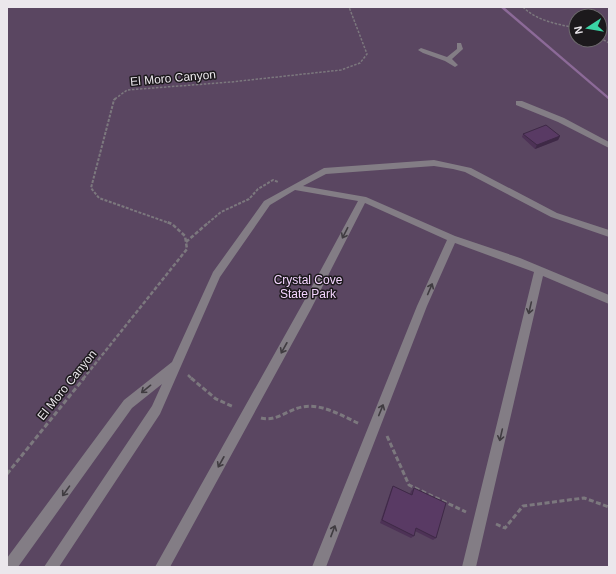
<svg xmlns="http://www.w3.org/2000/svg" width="616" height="574" font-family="Helvetica,sans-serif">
<rect width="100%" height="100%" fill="#353137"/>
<path fill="#5a4661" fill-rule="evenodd" d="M 7,7 L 609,7 L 609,567 L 7,567 ZM 576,16 L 600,16 L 600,40 L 576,40 Z"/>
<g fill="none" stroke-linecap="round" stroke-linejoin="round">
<path fill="#8c6a98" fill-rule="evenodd" d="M 500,7 L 504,7 L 609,97 L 609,100 Z"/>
<path stroke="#7c787e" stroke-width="1.5" stroke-dasharray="2.5 1.5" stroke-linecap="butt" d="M 523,7 C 537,21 557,24 576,28
M 600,38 L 609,43
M 115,99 L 127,90 L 231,82 L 341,70 L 360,63 L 367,54 L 349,7"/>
<path stroke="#7c787e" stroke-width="2" stroke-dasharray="3 1.5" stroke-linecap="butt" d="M 116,98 L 114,100 L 91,188 L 99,198 L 169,223
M 208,223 L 221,212 L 249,199 L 258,189 L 273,180 L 278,182"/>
<path stroke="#7c787e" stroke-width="2.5" stroke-dasharray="4 2" stroke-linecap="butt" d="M 186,242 L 209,222
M 188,375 L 192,379
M 83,379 L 187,249 L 185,236 L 172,224 L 167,222"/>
<path stroke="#7c787e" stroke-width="3" stroke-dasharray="5 2.5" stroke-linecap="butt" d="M 191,378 L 216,399 L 234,407
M 261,418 C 276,422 287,410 302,407 C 322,403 342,416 360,424
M 387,436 L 409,485 L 466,512
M 7,474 L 84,378
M 496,524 L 505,528 L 523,506 L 584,498 L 609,507"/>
<path fill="#837d85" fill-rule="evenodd" d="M 457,43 L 461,43 L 463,49 L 452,59 L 458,65 L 455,67 L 445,61 L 423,53 L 418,50 L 421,48 L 447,57 L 457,49 Z
M 516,101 L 522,101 L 564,118 L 609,142 L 609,148 L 558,122 L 516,105 Z
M 434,160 L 471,168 L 557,213 L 609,230 L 609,237 L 551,217 L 465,172 L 453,169 L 434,166 L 326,174 L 303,186 L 366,197 L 455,236 L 520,258 L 609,295 L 609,304 L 543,276 L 476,567 L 462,567 L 534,272 L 455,243 L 427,306 L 326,567 L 312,567 L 417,306 L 447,240 L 365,203 L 311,309 L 170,567 L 155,567 L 303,303 L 358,201 L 295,190 L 270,205 L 220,277 L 160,414 L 59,567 L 44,567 L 152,406 L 162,384 L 132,408 L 18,567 L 7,567 L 7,558 L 124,400 L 172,362 L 213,272 L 264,201 L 324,168 Z"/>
</g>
<path fill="#4d3256" d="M 523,134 L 560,136 L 558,140 L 535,149 L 522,137 Z
M 393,486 L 410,494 L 411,491 L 414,488 L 436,538 L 433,540 L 415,531 L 414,536 L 411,538 L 380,523 L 391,490 Z"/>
<path fill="#3e2946" d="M 560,136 L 558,140 L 535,149 L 537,145 Z"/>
<path fill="#593a64" stroke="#3e2946" d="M 546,125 L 560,136 L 537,145 L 523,134 Z
M 393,486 L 412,495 L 414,488 L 446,503 L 436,538 L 416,528 L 414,536 L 382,520 Z"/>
<defs><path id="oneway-shaft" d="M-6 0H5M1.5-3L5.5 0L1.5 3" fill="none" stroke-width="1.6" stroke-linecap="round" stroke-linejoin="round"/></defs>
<g stroke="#403c41">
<use href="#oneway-shaft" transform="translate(345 233) rotate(117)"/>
<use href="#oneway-shaft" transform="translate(430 289) rotate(-67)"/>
<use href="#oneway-shaft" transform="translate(530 308) rotate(103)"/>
<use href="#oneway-shaft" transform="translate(284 348) rotate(119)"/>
<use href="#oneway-shaft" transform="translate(146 389) rotate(141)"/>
<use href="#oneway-shaft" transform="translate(381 410) rotate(-68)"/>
<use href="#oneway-shaft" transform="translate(501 435) rotate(103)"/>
<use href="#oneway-shaft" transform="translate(221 462) rotate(119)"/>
<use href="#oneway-shaft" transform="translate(66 491) rotate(126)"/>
<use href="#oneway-shaft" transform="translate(333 531) rotate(-69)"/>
</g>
<g text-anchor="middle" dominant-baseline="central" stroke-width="3" stroke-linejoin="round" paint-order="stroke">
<g font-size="12" fill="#ebe7ec" stroke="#1c191c">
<text transform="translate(173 78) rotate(-5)">El Moro Canyon</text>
<text transform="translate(67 385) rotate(-51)">El Moro Canyon</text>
</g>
<g font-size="12" fill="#f4d5ff" stroke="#1c191c">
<text x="308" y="280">Crystal Cove<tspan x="308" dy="14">State Park</tspan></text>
</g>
</g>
<rect width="616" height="574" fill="none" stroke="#ebe7ec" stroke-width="16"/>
<g transform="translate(588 28) rotate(258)"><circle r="19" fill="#1c191c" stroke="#6f6b6f"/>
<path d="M0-3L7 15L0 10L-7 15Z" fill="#3ad4a5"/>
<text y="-6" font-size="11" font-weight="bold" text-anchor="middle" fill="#ebe7ec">N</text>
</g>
</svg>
